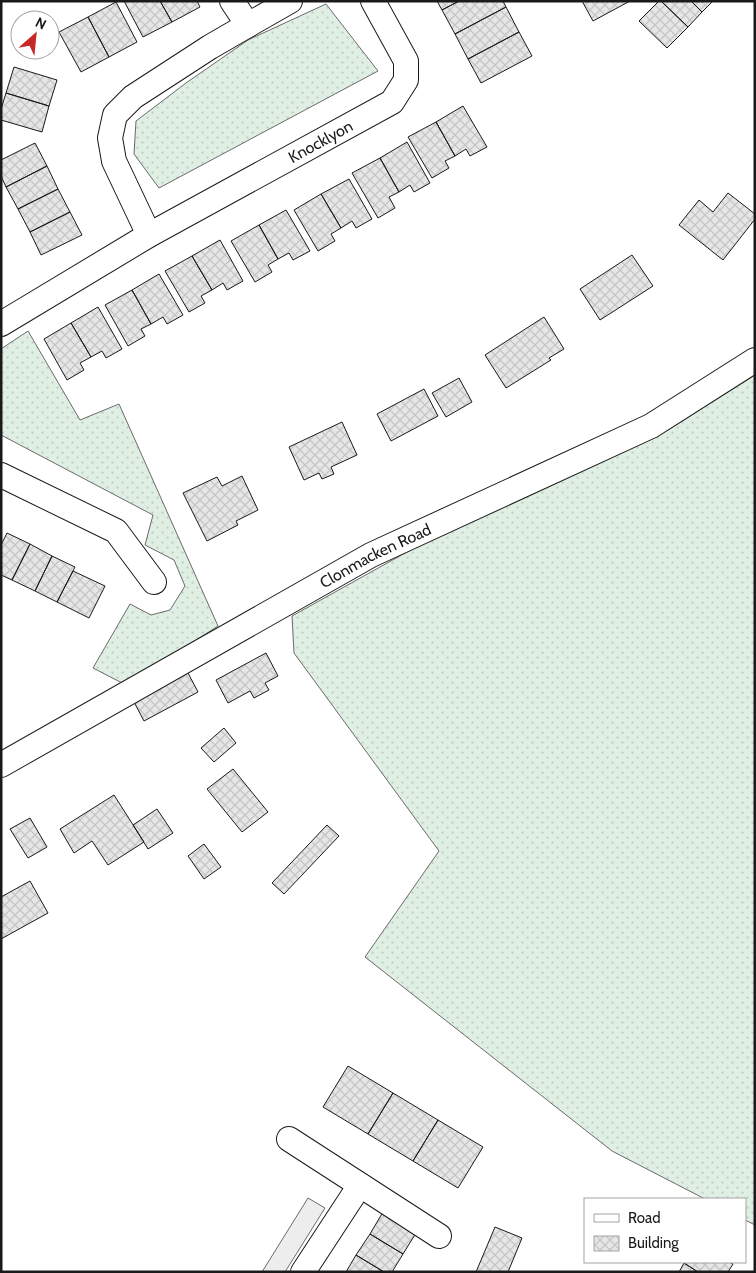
<svg xmlns="http://www.w3.org/2000/svg" width="756" height="1273" font-family="Cabin,sans-serif">
<defs>
<pattern id="grass-dots" width="8" height="8" patternUnits="userSpaceOnUse" patternTransform="scale(1.25)"><rect width="8" height="8" fill="#e0efe3"/><path d="M2 2h.1M6 6h.1" fill="none" stroke="#c0ccc2" stroke-width="1.8" stroke-linecap="round"/></pattern>
<pattern id="building-cross-hatch" width="8" height="8" patternUnits="userSpaceOnUse" patternTransform="scale(1.25)"><rect width="8" height="8" fill="#e6e6e6"/><path d="M0 0l8 8M0 8l8-8" fill="none" stroke="#c5c5c5"/></pattern>
</defs>
<rect width="100%" height="100%" fill="#fff"/>
<path fill="url(#grass-dots)" stroke="#6a6a6a" d="M 326,4 L 378,71 L 159,188 L 134,154 L 136,121 L 186,83 L 248,40 Z
M 28,331 L 80,420 L 119,404 L 218,626 L 126,685 L 93,668 L 130,604 L 151,615 L 170,610 L 185,586 L 174,560 L 145,545 L 153,515 L 1,435 L 1,349 Z
M 755,375 L 755,1225 L 745,1220 L 745,1199 L 705,1199 L 612,1151 L 365,957 L 439,851 L 294,653 L 292,616 L 459,523 L 668,430 Z"/>
<path fill="#ededed" stroke="#6a6a6a" d="M 308,1198 L 325,1208 L 285,1272 L 262,1272 Z"/>
<path fill="url(#building-cross-hatch)" stroke="#1a1a1a" d="M 124,1 L 160,1 L 172,22 L 143,37 Z
M 160,1 L 197,1 L 200,7 L 172,22 Z
M 437,1 L 459,1 L 442,10 Z
M 459,1 L 503,1 L 506,7 L 455,34 L 442,10 Z
M 582,1 L 630,1 L 593,21 Z
M 659,1 L 661,1 L 688,27 L 667,48 L 639,21 Z
M 661,1 L 691,1 L 702,12 L 688,27 Z
M 691,1 L 713,1 L 702,12 Z
M 116,2 L 137,42 L 109,57 L 88,17 Z
M 506,7 L 519,32 L 468,59 L 455,34 Z
M 88,17 L 109,57 L 81,72 L 59,32 Z
M 519,32 L 532,56 L 481,83 L 468,59 Z
M 14,67 L 57,80 L 49,106 L 6,93 Z
M 6,93 L 49,106 L 42,132 L 1,120 L 1,109 Z
M 463,106 L 487,147 L 470,156 L 466,149 L 455,156 L 436,122 Z
M 436,122 L 455,156 L 445,161 L 449,168 L 432,178 L 408,137 Z
M 407,142 L 430,183 L 414,192 L 410,185 L 399,192 L 380,158 Z
M 35,143 L 47,166 L 6,187 L 1,176 L 1,160 Z
M 380,158 L 399,192 L 389,197 L 395,208 L 378,218 L 352,173 Z
M 47,166 L 58,189 L 18,209 L 6,187 Z
M 349,179 L 372,219 L 356,228 L 352,221 L 341,228 L 321,194 Z
M 58,189 L 70,212 L 30,232 L 18,209 Z
M 728,193 L 755,214 L 755,219 L 723,260 L 679,225 L 699,200 L 713,212 Z
M 321,194 L 341,228 L 331,234 L 335,241 L 318,251 L 294,210 Z
M 286,210 L 310,251 L 293,260 L 289,253 L 278,259 L 259,225 Z
M 70,212 L 82,235 L 41,255 L 30,232 Z
M 259,225 L 278,259 L 268,265 L 272,272 L 255,282 L 231,241 Z
M 220,240 L 243,281 L 227,290 L 223,283 L 212,290 L 192,256 Z
M 632,255 L 653,286 L 600,320 L 580,289 Z
M 192,256 L 212,290 L 201,296 L 205,303 L 189,312 L 165,271 Z
M 159,274 L 183,315 L 167,324 L 163,317 L 151,324 L 132,290 Z
M 132,290 L 151,324 L 141,329 L 145,336 L 128,346 L 105,305 Z
M 98,307 L 122,349 L 106,358 L 102,351 L 91,357 L 71,323 Z
M 544,317 L 564,349 L 549,358 L 551,360 L 506,388 L 485,355 Z
M 71,323 L 91,357 L 80,363 L 84,370 L 67,380 L 44,339 Z
M 459,378 L 472,402 L 446,417 L 432,393 Z
M 424,389 L 438,416 L 391,441 L 377,414 Z
M 342,422 L 357,455 L 331,467 L 334,474 L 322,479 L 319,473 L 304,480 L 289,447 Z
M 242,476 L 258,510 L 236,521 L 238,525 L 207,541 L 183,493 L 217,477 L 222,486 Z
M 7,533 L 30,544 L 12,580 L 1,575 L 1,545 Z
M 30,544 L 52,556 L 35,591 L 12,580 Z
M 52,556 L 75,567 L 57,602 L 35,591 Z
M 73,571 L 105,586 L 89,618 L 57,602 Z
M 266,653 L 278,676 L 265,683 L 269,690 L 254,698 L 250,691 L 228,703 L 216,680 Z
M 188,673 L 198,692 L 144,721 L 134,702 Z
M 224,728 L 236,743 L 214,762 L 201,748 Z
M 233,769 L 268,812 L 242,832 L 207,789 Z
M 114,795 L 144,842 L 108,865 L 92,841 L 74,853 L 60,829 Z
M 157,809 L 173,833 L 148,849 L 133,825 Z
M 30,818 L 47,847 L 28,858 L 10,829 Z
M 327,825 L 339,836 L 284,894 L 272,883 Z
M 204,844 L 221,867 L 204,879 L 188,856 Z
M 30,881 L 48,913 L 1,939 L 1,897 Z
M 348,1066 L 393,1093 L 368,1134 L 323,1107 Z
M 393,1093 L 438,1120 L 413,1161 L 368,1134 Z
M 438,1120 L 483,1147 L 458,1188 L 413,1161 Z
M 383,1212 L 416,1233 L 403,1254 L 370,1234 Z
M 495,1227 L 522,1238 L 508,1272 L 476,1272 Z
M 370,1234 L 403,1254 L 392,1272 L 384,1272 L 356,1255 Z
M 356,1255 L 384,1272 L 346,1272 Z
M 685,1262 L 729,1262 L 733,1264 L 728,1272 L 698,1272 L 684,1263 Z
M 684,1263 L 698,1272 L 679,1272 Z"/>
<g fill="none" stroke-linecap="round" stroke-linejoin="round">
<g stroke="#1a1a1a" stroke-width="26">
<g id="minor">
<path d="M 232,1 L 248,25 L 290,1"/>
<path d="M 149,235 L 114,161 L 110,138 L 115,115 L 133,97 L 210,47 L 248,25"/>
<path id="s1" d="M 1,324 L 149,235 L 392,102 L 406,80 L 406,61 L 373,1"/>
<path d="M 1,475 L 116,531 L 154,582"/>
<path id="s2" d="M 1,765 L 371,555 L 651,426 L 755,360"/>
<path d="M 289,1139 L 439,1236"/>
<path d="M 303,1272 L 360,1185"/>
</g>
</g>
<use href="#minor" stroke="#fff" stroke-width="24"/>
</g>
<g text-anchor="middle" dominant-baseline="central" stroke-width="4" stroke-linejoin="round" paint-order="stroke">
<g font-size="16" fill="#1a1a1a" stroke="#fff">
<text stroke="none"><textPath href="#s1" startOffset="368">Knocklyon</textPath></text>
<text stroke="none"><textPath href="#s2" startOffset="429">Clonmacken Road</textPath></text>
</g>
</g>
<rect width="756" height="1273" fill="none" stroke="#1a1a1a" stroke-width="5"/>
<rect x="584" y="1198" width="162" height="65" fill="#ffffff" stroke="#a3a3a3"/>
<rect x="594" y="1214" width="25" height="8" fill="#ffffff" stroke="#a3a3a3"/>
<text x="628" y="1223" font-size="15" fill="#1a1a1a">Road</text>
<rect x="594" y="1236" width="25" height="15" fill="url(#building-cross-hatch)" stroke="#a3a3a3"/>
<text x="628" y="1248" font-size="15" fill="#1a1a1a">Building</text>
<g transform="translate(35 35) rotate(27)"><circle r="24" fill="#ffffff" stroke="#a3a3a3"/>
<path d="M0-4L9 19L0 12L-9 19Z" fill="#c62828"/>
<text y="-8" font-size="14" font-weight="bold" text-anchor="middle" fill="#1a1a1a">N</text>
</g>
</svg>
